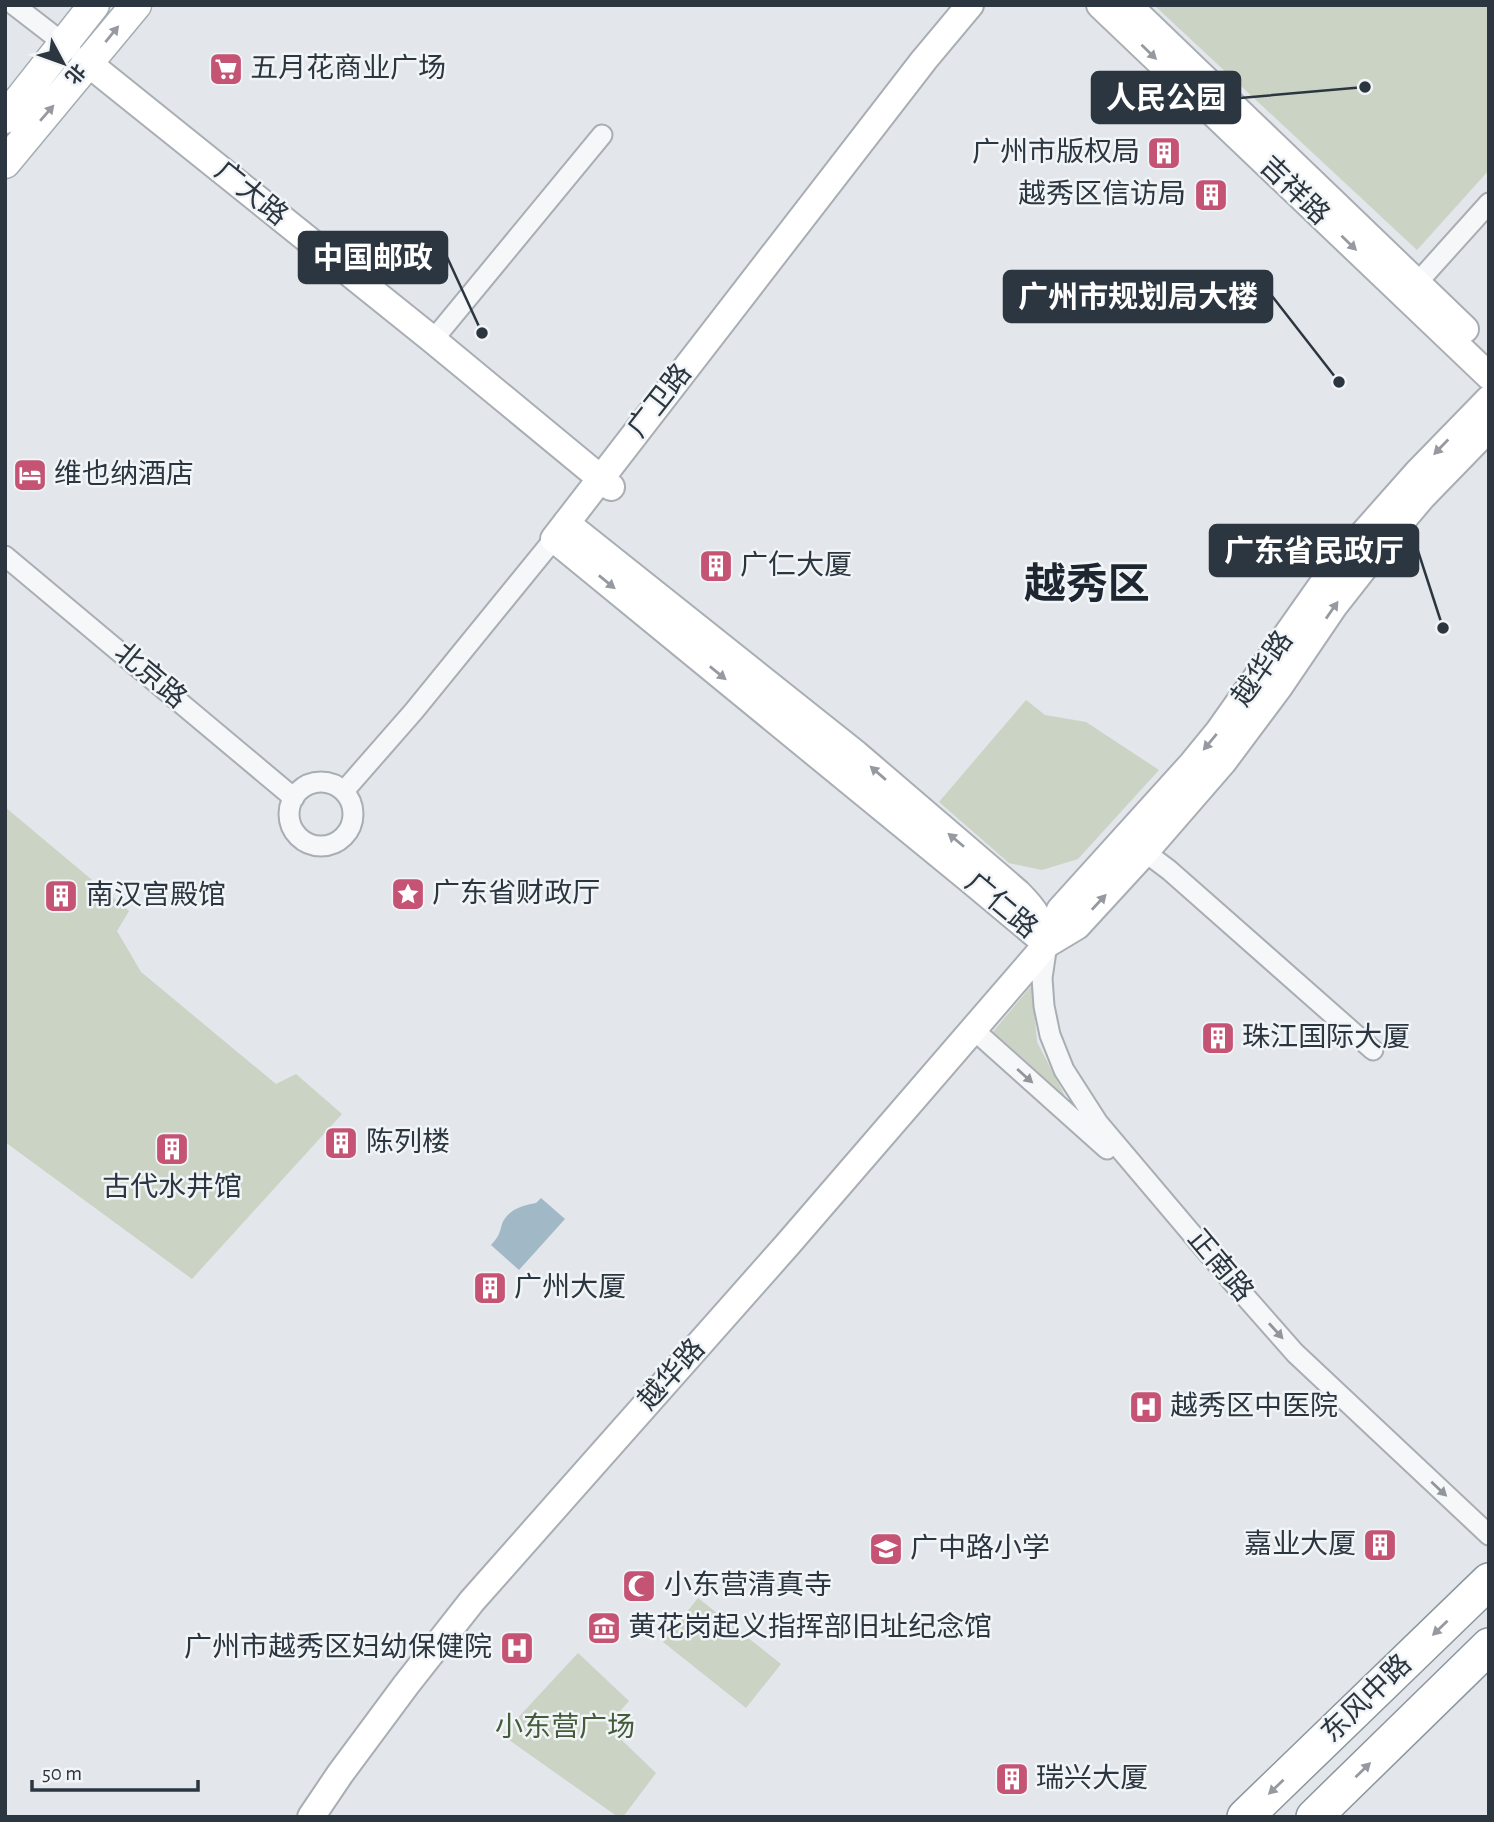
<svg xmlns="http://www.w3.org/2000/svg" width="1494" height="1822" font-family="'Alegreya Sans','Noto Sans SC',sans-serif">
<rect width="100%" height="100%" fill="#e3e6ea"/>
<path fill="#cad3c4" d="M 1154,5 L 1489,5 L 1489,170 L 1417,250 Z
M 1026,700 L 1045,715 L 1086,722 L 1159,770 L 1078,859 L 1042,870 L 1009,863 L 939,802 Z
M 5,807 L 129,911 L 117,931 L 141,972 L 276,1084 L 296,1074 L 342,1114 L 192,1279 L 5,1142 Z
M 1032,985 L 1037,1042 L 1067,1100 L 992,1033 Z
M 698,1598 L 781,1664 L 746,1708 L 663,1642 Z
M 578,1653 L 629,1701 L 607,1726 L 656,1773 L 623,1817 L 618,1817 L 502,1735 Z"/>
<path fill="#a1b9c7" d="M 541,1198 L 565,1219 L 519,1270 L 491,1245 C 499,1236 499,1235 502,1224 C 507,1210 523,1205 536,1203 Z"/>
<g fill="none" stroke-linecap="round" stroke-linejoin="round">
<g stroke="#a8aeb4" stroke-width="23">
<path id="street" d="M 14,5 L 71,49
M 1418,282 L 1489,203
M 433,340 L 602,135
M 5,556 L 294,798
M289 814a32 32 0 1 1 64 0a32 32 0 1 1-64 0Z
M 344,791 L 414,711 L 554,539
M 1145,852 L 1169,870 L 1373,1050
M 1047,944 L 1042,978 L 1044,1006 L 1050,1035 L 1064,1070 L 1098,1123 L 1236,1286 L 1295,1353 L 1489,1535
M 974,1030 L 1107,1149"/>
</g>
<g stroke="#a8aeb4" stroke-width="30">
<path id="secondary" d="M 970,5 L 924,60 L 554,539 L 969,879 L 1047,944
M 1100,5 L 1489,376
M 1128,5 L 1465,329
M 88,63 L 433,340 L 611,487
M 566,523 L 856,754 L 1018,893 C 1035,910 1041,919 1046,943
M 1047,944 L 1077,926 L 1145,852 L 1223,762 L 1279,687 L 1334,606 L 1389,536 L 1422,497 L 1489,428
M 311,1817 L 340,1774 L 406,1685 L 472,1601 L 788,1244 L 1047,944 L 1060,910 L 1192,764 L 1219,731 L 1322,585 L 1348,551 L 1417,473 L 1489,399"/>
</g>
<g stroke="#a3adb4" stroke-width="33">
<path id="primary" d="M 5,118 L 94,5
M 5,163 L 136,5"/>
</g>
<g stroke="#8b969f" stroke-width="38">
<path id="highway" d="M 1245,1817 L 1489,1581
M 1314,1817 L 1489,1646"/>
</g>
<use href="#street" stroke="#f5f7f8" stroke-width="19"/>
<use href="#secondary" stroke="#fff" stroke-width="26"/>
<use href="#primary" stroke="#fff" stroke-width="30"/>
<use href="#highway" stroke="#fff" stroke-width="35"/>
</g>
<defs><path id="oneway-solid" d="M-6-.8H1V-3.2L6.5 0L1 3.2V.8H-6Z" transform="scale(1.75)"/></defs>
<g fill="#969aa0">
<use href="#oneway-solid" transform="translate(112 34) rotate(-51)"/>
<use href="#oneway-solid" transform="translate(1149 52) rotate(44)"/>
<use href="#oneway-solid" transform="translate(47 113) rotate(-49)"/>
<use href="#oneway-solid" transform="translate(1349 243) rotate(44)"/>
<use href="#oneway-solid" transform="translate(1441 447) rotate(134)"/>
<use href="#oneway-solid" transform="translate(607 582) rotate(39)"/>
<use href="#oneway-solid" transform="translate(1332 610) rotate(-55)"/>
<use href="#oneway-solid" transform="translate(718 673) rotate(39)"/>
<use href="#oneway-solid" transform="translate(1210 742) rotate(130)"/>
<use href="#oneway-solid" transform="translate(878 773) rotate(-139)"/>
<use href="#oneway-solid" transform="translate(956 840) rotate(-140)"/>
<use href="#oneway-solid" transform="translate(1099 902) rotate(-47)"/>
<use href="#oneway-solid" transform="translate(1440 1628) rotate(136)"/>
<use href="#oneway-solid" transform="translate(1363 1770) rotate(-44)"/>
<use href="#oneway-solid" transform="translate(1276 1787) rotate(136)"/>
</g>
<g fill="#90969c">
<use href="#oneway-solid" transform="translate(1025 1076) rotate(42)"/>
<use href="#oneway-solid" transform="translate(1276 1331) rotate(48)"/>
<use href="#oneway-solid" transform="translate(1439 1489) rotate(43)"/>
</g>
<defs>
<g id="supermarket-square" transform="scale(1.75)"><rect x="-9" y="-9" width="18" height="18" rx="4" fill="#c45374" stroke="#f2f5f7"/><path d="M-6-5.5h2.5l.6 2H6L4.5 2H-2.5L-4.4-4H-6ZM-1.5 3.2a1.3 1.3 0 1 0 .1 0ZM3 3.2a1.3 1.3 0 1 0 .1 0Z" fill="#fff"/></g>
<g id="building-square" transform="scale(1.75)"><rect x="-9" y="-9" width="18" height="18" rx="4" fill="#c45374" stroke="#f2f5f7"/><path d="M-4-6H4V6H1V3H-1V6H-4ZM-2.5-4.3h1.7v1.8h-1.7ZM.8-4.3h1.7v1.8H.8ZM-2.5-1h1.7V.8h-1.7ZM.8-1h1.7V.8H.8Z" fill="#fff"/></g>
<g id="hotel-square" transform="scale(1.75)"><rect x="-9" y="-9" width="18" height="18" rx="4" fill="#c45374" stroke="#f2f5f7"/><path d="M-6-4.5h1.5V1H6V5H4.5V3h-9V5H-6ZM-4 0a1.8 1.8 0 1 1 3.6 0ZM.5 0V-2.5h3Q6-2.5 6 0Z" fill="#fff"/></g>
<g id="sight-square" transform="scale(1.75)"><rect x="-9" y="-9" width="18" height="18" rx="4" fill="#c45374" stroke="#f2f5f7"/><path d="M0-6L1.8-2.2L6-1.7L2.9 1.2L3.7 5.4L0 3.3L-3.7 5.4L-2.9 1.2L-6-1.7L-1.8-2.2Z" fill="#fff"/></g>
<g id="hospital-square" transform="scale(1.75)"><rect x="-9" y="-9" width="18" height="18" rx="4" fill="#c45374" stroke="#f2f5f7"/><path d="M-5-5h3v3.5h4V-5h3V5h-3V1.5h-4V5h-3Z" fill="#fff"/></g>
<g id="school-square" transform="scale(1.75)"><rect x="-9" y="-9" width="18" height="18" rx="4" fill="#c45374" stroke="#f2f5f7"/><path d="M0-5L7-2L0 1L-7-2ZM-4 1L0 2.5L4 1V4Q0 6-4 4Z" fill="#fff"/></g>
<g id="mosque-square" transform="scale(1.75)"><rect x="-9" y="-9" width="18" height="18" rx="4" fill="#c45374" stroke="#f2f5f7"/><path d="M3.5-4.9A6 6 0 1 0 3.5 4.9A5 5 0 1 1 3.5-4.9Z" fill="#fff"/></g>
<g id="museum-square" transform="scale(1.75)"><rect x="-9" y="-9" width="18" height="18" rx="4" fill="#c45374" stroke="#f2f5f7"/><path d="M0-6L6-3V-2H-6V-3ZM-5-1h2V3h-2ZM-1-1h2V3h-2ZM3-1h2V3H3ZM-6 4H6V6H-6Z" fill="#fff"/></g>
</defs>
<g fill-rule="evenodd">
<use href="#supermarket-square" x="226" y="69"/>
<use href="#building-square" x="1164" y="153"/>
<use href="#building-square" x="1211" y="195"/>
<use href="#hotel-square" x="30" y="475"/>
<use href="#building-square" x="716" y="566"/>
<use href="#sight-square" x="408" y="894"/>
<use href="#building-square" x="61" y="896"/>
<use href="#building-square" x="1218" y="1038"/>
<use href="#building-square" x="341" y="1143"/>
<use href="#building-square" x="172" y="1149"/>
<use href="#building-square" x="490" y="1288"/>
<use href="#hospital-square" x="1146" y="1407"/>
<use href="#building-square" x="1380" y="1545"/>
<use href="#school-square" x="886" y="1549"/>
<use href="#mosque-square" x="639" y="1586"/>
<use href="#museum-square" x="604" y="1628"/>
<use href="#hospital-square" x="517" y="1648"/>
<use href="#building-square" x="1012" y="1779"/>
</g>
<g text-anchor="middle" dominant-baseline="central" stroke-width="5" stroke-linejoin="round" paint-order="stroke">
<g font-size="28" fill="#2c3640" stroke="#f2f5f7" text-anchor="start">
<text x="250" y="69">五月花商业广场</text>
<text x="1140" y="153" text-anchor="end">广州市版权局</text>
<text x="1186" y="195" text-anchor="end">越秀区信访局</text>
<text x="54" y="475">维也纳酒店</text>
<text x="740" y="566">广仁大厦</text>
<text x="432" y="894">广东省财政厅</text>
<text x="86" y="896">南汉宫殿馆</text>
<text x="1242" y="1038">珠江国际大厦</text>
<text x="366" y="1143">陈列楼</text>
<text x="172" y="1188" text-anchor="middle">古代水井馆</text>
<text x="514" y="1288">广州大厦</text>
<text x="1170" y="1407">越秀区中医院</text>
<text x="1356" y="1545" text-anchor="end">嘉业大厦</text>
<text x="910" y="1549">广中路小学</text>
<text x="664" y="1586">小东营清真寺</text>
<text x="628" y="1628">黄花岗起义指挥部旧址纪念馆</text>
<text x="492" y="1648" text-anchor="end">广州市越秀区妇幼保健院</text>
<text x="1036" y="1779">瑞兴大厦</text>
</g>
<g font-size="28" fill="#2c3640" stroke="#f2f5f7">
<text transform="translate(1294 191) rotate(44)">吉祥路</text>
<text transform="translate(251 194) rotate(39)">广大路</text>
<text transform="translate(660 401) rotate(-52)">广卫路</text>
<text transform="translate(1263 669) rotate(-55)">越华路</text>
<text transform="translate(150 676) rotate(40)">北京路</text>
<text transform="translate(1001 906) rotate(40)">广仁路</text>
<text transform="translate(1220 1266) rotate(50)">正南路</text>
<text transform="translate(672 1375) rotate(-48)">越华路</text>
<text transform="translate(1367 1699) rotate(-44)">东风中路</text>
</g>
<g font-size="28" fill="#455b3a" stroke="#f2f5f7">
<text x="565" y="1728">小东营广场</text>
</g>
<g font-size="42" font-weight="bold" fill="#1e2731" stroke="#f2f5f7">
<text x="1087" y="585">越秀区</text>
</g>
</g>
<path fill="none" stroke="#2c3640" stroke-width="2.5" d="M1365 87L1240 98M482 333L447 257M1339 382L1272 296M1443 628L1418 551"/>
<g fill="#2c3640" stroke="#f2f5f7" stroke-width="2.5">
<circle cx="1365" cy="87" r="7"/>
<circle cx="482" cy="333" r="7"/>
<circle cx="1339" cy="382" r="7"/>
<circle cx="1443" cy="628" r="7"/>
</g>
<g fill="#2c3640" stroke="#2c3640" stroke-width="2.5">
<rect x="1092" y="72" width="148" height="51" rx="7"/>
<rect x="299" y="232" width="148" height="51" rx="7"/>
<rect x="1004" y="271" width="268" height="51" rx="7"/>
<rect x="1210" y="525" width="208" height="51" rx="7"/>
</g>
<g font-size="30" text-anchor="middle" font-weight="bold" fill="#fff">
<text x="1166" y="108">人民公园</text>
<text x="373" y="268">中国邮政</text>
<text x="1138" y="307">广州市规划局大楼</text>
<text x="1314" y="561">广东省民政厅</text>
</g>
<rect width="1494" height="1822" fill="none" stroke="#2c3640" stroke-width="14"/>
<g transform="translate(63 63) rotate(131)" stroke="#f2f5f7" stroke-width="5" paint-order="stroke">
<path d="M0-5L12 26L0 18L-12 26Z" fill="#2c3640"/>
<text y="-10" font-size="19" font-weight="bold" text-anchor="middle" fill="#2c3640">北</text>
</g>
<path d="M32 1780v10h166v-10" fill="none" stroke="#2c3640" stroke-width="3.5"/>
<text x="42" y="1780" font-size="21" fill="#2c3640" stroke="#f2f5f7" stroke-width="5" paint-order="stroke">50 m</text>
</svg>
